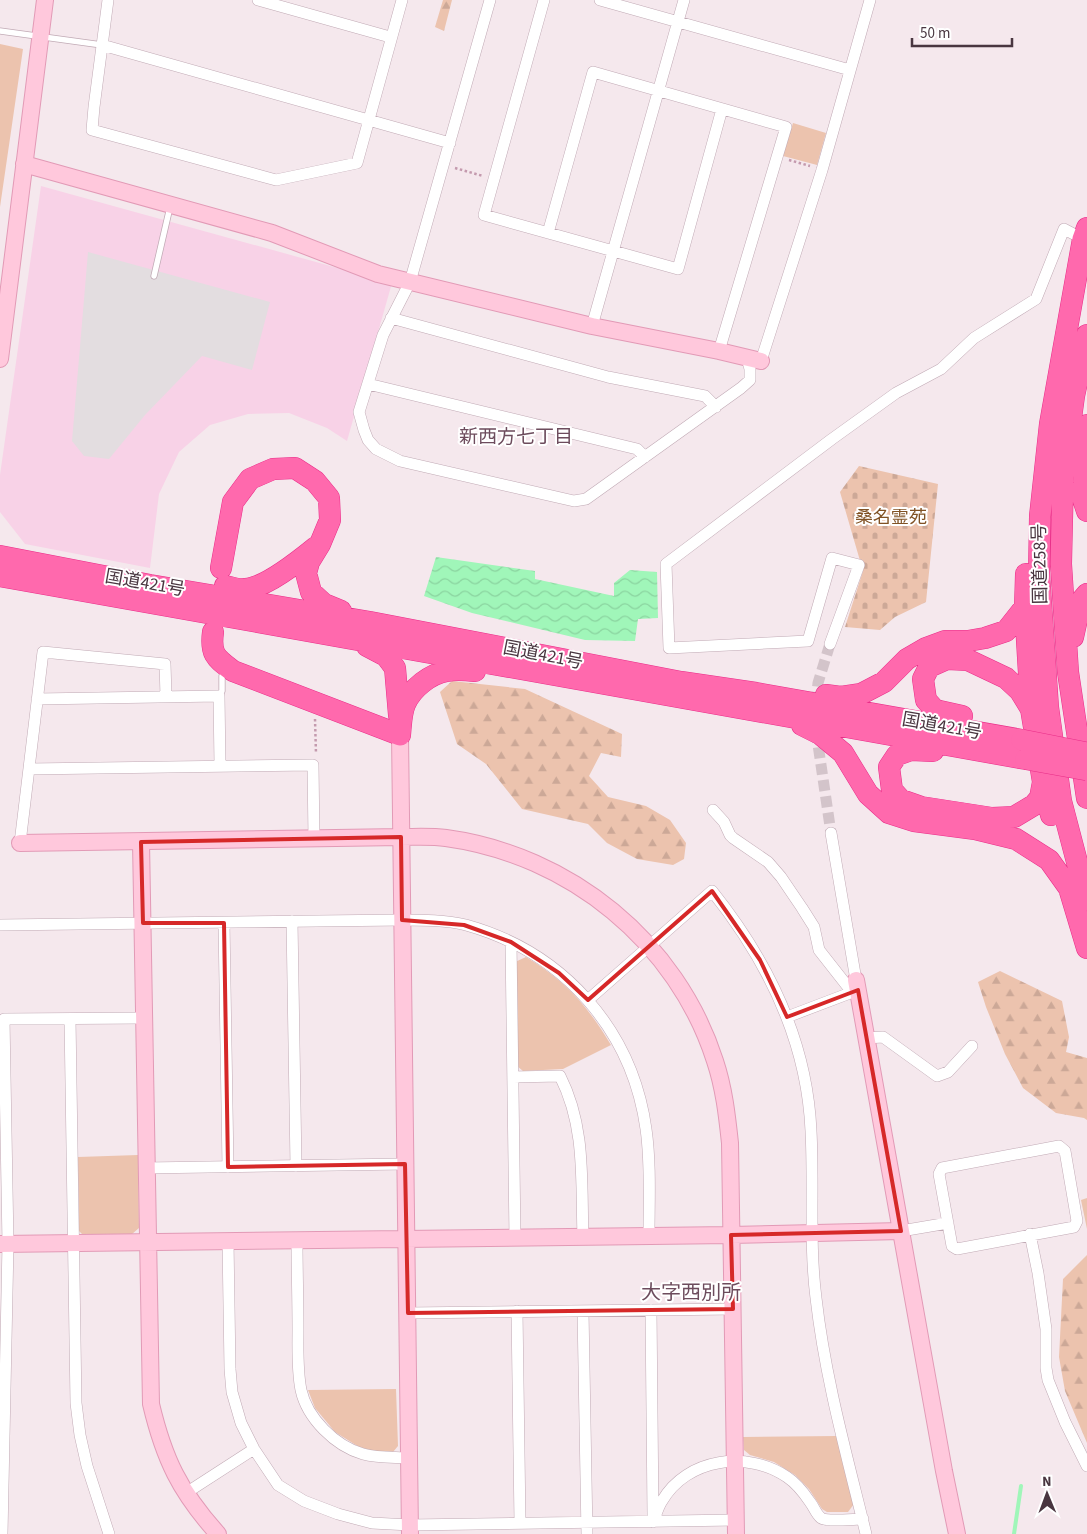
<svg xmlns="http://www.w3.org/2000/svg" width="1087" height="1534" font-family="'Source Sans 3','Noto Sans JP',sans-serif">
<defs>
<pattern id="forest-firs" width="22" height="20" patternUnits="userSpaceOnUse" patternTransform="scale(1.25)"><rect width="22" height="20" fill="#ecc3ae"/><path d="M5 1l3.5 6h-7zM16 11l3.5 6h-7z" fill="#cca897"/></pattern>
<pattern id="cemetery-stones" width="16" height="16" patternUnits="userSpaceOnUse" patternTransform="scale(1.25)"><rect width="16" height="16" fill="#ecc3ae"/><path d="M2 7V4a2 2 0 0 1 4 0v3zM10 15v-3a2 2 0 0 1 4 0v3z" fill="#cca897"/></pattern>
<pattern id="water-waves" width="16" height="10" patternUnits="userSpaceOnUse" patternTransform="scale(1.25)"><rect width="16" height="10" fill="#a0f6b9"/><path d="M0 5q4-4 8 0t8 0" fill="none" stroke="#8bd4a0"/></pattern>
</defs>
<rect width="100%" height="100%" fill="#f5e8ed"/>
<path fill="#f8d2e7" d="M 41,186 L 392,283 L 347,441 L 327,428 L 289,413 L 248,414 L 210,425 L 179,452 L 159,494 L 150,568 L 25,544 L 0,512 L 0,475 Z"/>
<path fill="#ecc3ae" d="M 0,44 L 23,49 L 0,207 Z
M 793,123 L 826,133 L 817,165 L 783,156 Z
M 526,957 C 566,981 587,1005 611,1045 L 563,1069 L 523,1071 L 517,1066 L 515,962 Z
M 138,1155 L 139,1228 L 132,1234 L 83,1235 L 79,1231 L 78,1157 Z
M 1087,1198 L 1087,1229 L 1081,1200 Z
M 396,1389 L 398,1446 L 393,1452 L 374,1451 L 359,1447 L 335,1432 L 315,1408 L 308,1390 Z
M 837,1436 L 854,1504 L 848,1512 L 827,1512 L 822,1509 L 809,1489 L 795,1475 L 774,1462 L 750,1455 L 744,1450 L 743,1437 Z"/>
<path fill="url(#forest-firs)" d="M 443,0 L 452,0 L 444,31 L 435,27 Z
M 452,681 L 525,689 L 622,734 L 621,757 L 601,753 L 589,776 L 608,797 L 646,806 L 670,820 L 686,843 L 684,859 L 673,865 L 637,859 L 607,843 L 588,824 L 522,809 L 486,764 L 457,744 L 440,692 Z
M 1000,971 L 1062,1001 L 1069,1037 L 1066,1052 L 1087,1058 L 1087,1120 L 1084,1118 L 1056,1113 L 1023,1088 L 1005,1054 L 986,1007 L 978,982 Z
M 1087,1255 L 1087,1443 L 1065,1391 L 1059,1357 L 1063,1279 Z"/>
<path fill="url(#cemetery-stones)" d="M 859,466 L 938,484 L 926,602 L 895,617 L 880,630 L 845,627 L 863,571 L 840,492 Z"/>
<path fill="#e3dde0" d="M 88,252 L 270,302 L 252,370 L 202,356 L 145,415 L 109,459 L 84,456 L 72,441 Z"/>
<path fill="url(#water-waves)" d="M 436,557 L 535,571 L 535,579 L 614,596 L 614,583 L 630,570 L 657,572 L 658,618 L 638,619 L 635,641 L 585,640 L 472,613 L 424,596 Z"/>
<g fill="none" stroke-linecap="round" stroke-linejoin="round">
<path stroke="#a0f6b9" stroke-width="4" d="M 1014,1534 L 1021,1486"/>
<path stroke="#d3c4ca" stroke-width="11" stroke-dasharray="11 5.5" stroke-linecap="butt" d="M 816,703 L 818,683 L 830,644
M 816,731 L 831,833"/>
<g stroke="#c1aab5" stroke-width="7">
<path id="lane" d="M 0,31 L 102,45
M 154,276 L 170,207
M 219,696 L 222,691 L 222,676"/>
</g>
<g stroke="#c1aab5" stroke-width="12">
<path id="street" d="M 108,0 L 94,107 L 92,130 L 276,180 L 357,163 L 402,0
M 258,0 L 390,37
M 490,0 L 410,282 L 383,335 L 359,412 L 364,430 L 368,440 L 376,449 L 400,461 L 574,501 L 586,499 L 741,388 L 750,380 L 750,369 L 747,358
M 544,0 L 484,215 L 678,269 L 722,109
M 600,0 L 850,70
M 102,45 L 450,143
M 548,233 L 593,72 L 786,127 L 719,351
M 391,318 L 608,377 L 705,396 L 716,407
M 592,326 L 684,0
M 761,361 L 822,170 L 870,0
M 368,384 L 637,449 L 645,457
M 830,644 L 859,565 L 832,558 L 808,641 L 669,648 L 666,564 L 832,439 L 896,393 L 941,369 L 974,338 L 1036,299 L 1064,229 L 1083,239
M 37,699 L 219,696 L 220,765
M 29,769 L 313,765 L 314,839
M 713,810 L 724,822 L 730,835 L 733,838 L 768,862 L 781,877 L 802,908 L 814,927 L 819,950 L 852,992
M 831,833 L 856,980
M 20,843 L 43,652 L 165,664 L 166,696
M 292,921 L 296,1166
M 224,923 L 228,1167
M 0,925 L 402,920 C 423,920 446,920 466,925 C 563,952 632,1029 646,1129 C 651,1164 649,1201 649,1236
M 511,942 L 515,1238
M 588,1000 L 712,891 C 768,961 807,1040 811,1131 C 814,1187 809,1243 816,1298 C 825,1378 847,1456 866,1534
M 787,1017 L 858,990
M 70,1019 L 76,1403 L 80,1435 L 87,1466 L 109,1534
M 866,1038 L 883,1037 L 937,1076 L 948,1072 L 972,1046
M 513,1077 L 560,1076 C 586,1127 581,1181 583,1237
M 1059,1146 L 1065,1151 L 1077,1221 L 1074,1227 L 957,1249 L 952,1246 L 939,1174 L 942,1168 Z
M 146,1168 L 405,1164
M 901,1231 L 948,1223
M 1030,1234 L 1038,1273 L 1046,1329 L 1046,1368 L 1048,1380 L 1065,1422 L 1087,1466
M 297,1240 C 297,1270 298,1299 298,1329 C 298,1349 297,1370 301,1390 C 307,1418 335,1446 363,1454 C 378,1458 393,1457 409,1458
M 228,1241 L 230,1369 L 232,1392 L 241,1423 L 254,1449 L 278,1485 L 304,1501 L 338,1514 L 372,1523 L 410,1525 L 736,1520
M 651,1310 L 653,1515
M 517,1311 L 520,1523
M 583,1311 L 587,1534
M 408,1313 L 733,1309
M 186,1493 L 254,1449
M 653,1522 C 656,1515 658,1507 662,1501 C 687,1458 747,1450 787,1477 C 796,1483 804,1493 810,1502 C 814,1507 816,1514 821,1518 C 827,1522 854,1519 863,1519
M 2,1534 L 8,1244 L 4,1019 L 143,1018"/>
</g>
<g stroke="#e29ab6" stroke-width="18">
<path id="secondary" d="M 24,164 L 272,233 L 378,274 L 592,326 L 719,351 L 761,361
M 0,359 L 45,0
M 400,735 L 410,1534
M 141,842 L 151,1404 C 164,1459 180,1492 218,1534
M 20,843 L 401,837 C 416,837 431,836 446,838 C 570,855 677,942 715,1061 C 724,1088 727,1115 730,1143 L 736,1534
M 856,980 L 944,1471 L 957,1534
M 0,1244 L 731,1235 L 901,1231"/>
</g>
<g stroke="#e92e89" stroke-width="22">
<path id="highway" d="M 1087,228 L 1083,239 L 1050,424 L 1040,516 L 1039,573 L 1048,707 L 1061,801 L 1087,900
M 1087,335 L 1074,396 L 1063,477 L 1061,564 L 1068,672 L 1087,798
M 1087,425 L 1083,499 L 1087,511
M 0,556 L 150,585 L 370,622 L 681,682 L 756,693 L 1022,740
M 221,568 L 233,502 L 250,479 L 273,469 L 295,468 L 315,481 L 329,498 L 330,520 L 320,544 L 309,562 L 306,573 L 311,592 L 324,604 L 341,611
M 0,576 L 1026,759
M 225,586 C 231,587 238,590 245,589 C 266,588 300,560 316,547
M 1025,607 L 1031,708
M 213,632 C 210,655 216,658 233,671 L 400,735
M 1073,637 L 1081,601 L 1087,594
M 367,646 L 386,656 L 395,668 L 399,715
M 826,695 L 841,697 L 861,694 L 884,682 L 907,659 L 926,648 L 945,641 L 968,641 L 985,638 L 1006,631 L 1025,607 L 1026,574
M 962,716 L 935,710 L 926,700 L 923,679 L 929,667 L 947,659 L 968,660 L 1006,678 L 1020,691 L 1031,709 L 1043,782 L 1051,815
M 802,725 L 820,734 L 843,753 L 868,794 L 889,813 L 914,821 L 975,829 L 1016,839 L 1049,860 L 1069,888 L 1087,948
M 400,735 C 401,725 401,714 405,704 C 412,688 430,674 447,671 C 456,669 466,670 475,671
M 933,751 L 911,750 L 897,755 L 889,767 L 892,790 L 901,800 L 921,807 L 992,818 L 1014,817 L 1034,805 L 1040,798 L 1043,782"/>
</g>
<path stroke="#c49aae" stroke-width="2.5" stroke-dasharray="2.5 2.5" stroke-linecap="butt" d="M 789,160 L 810,166
M 455,168 L 483,176
M 315,719 L 316,754"/>
<use href="#lane" stroke="#fff" stroke-width="5.5"/>
<use href="#street" stroke="#fff" stroke-width="11"/>
<use href="#secondary" stroke="#ffc8dc" stroke-width="16"/>
<use href="#highway" stroke="#ff69ad" stroke-width="21"/>
<g stroke="#e92e89" stroke-width="22" stroke-linecap="butt">
<path id="highway-bridge" d="M 1022,740 L 1087,753
M 1026,759 L 1087,770"/>
</g>
<use href="#highway-bridge" stroke="#ff69ad" stroke-width="21"/>
</g>
<path fill="none" stroke="#d62828" stroke-width="4" stroke-linejoin="round" d="M 401,837 L 402,920 L 464,925 L 511,942 L 559,973 L 588,1000 L 712,891 L 760,960 L 787,1017 L 858,990 L 901,1231 L 731,1235 L 733,1309 L 408,1313 L 405,1164 L 228,1167 L 224,923 L 143,923 L 141,842 Z"/>
<g text-anchor="middle" dominant-baseline="central" stroke-width="4" stroke-linejoin="round" paint-order="stroke">
<g font-size="18" fill="#805224" stroke="#fff">
<text x="891" y="517">桑名霊苑</text>
</g>
<g font-size="18" fill="#493640" stroke="#fff">
<text transform="translate(1040 564) rotate(-91)">国道258号</text>
<text transform="translate(145 583) rotate(10)">国道421号</text>
<text transform="translate(543 655) rotate(11)">国道421号</text>
<text transform="translate(942 726) rotate(10)">国道421号</text>
</g>
<g font-size="19" fill="#6d4c5d" stroke="#fff">
<text x="516" y="437">新西方七丁目</text>
</g>
<g font-size="20" fill="#6d4c5d" stroke="#fff">
<text x="691" y="1293">大字西別所</text>
</g>
</g>
<g transform="translate(1047 1494) rotate(359)" stroke="#ffffff" stroke-width="4" paint-order="stroke">
<path d="M0-4L9 19L0 12L-9 19Z" fill="#493640"/>
<text y="-8" font-size="14" font-weight="bold" text-anchor="middle" fill="#493640">N</text>
</g>
<path d="M912 38v8h100v-8" fill="none" stroke="#493640" stroke-width="2.5"/>
<text x="920" y="38" font-size="15" fill="#493640" stroke="#ffffff" stroke-width="4" paint-order="stroke">50 m</text>
</svg>
